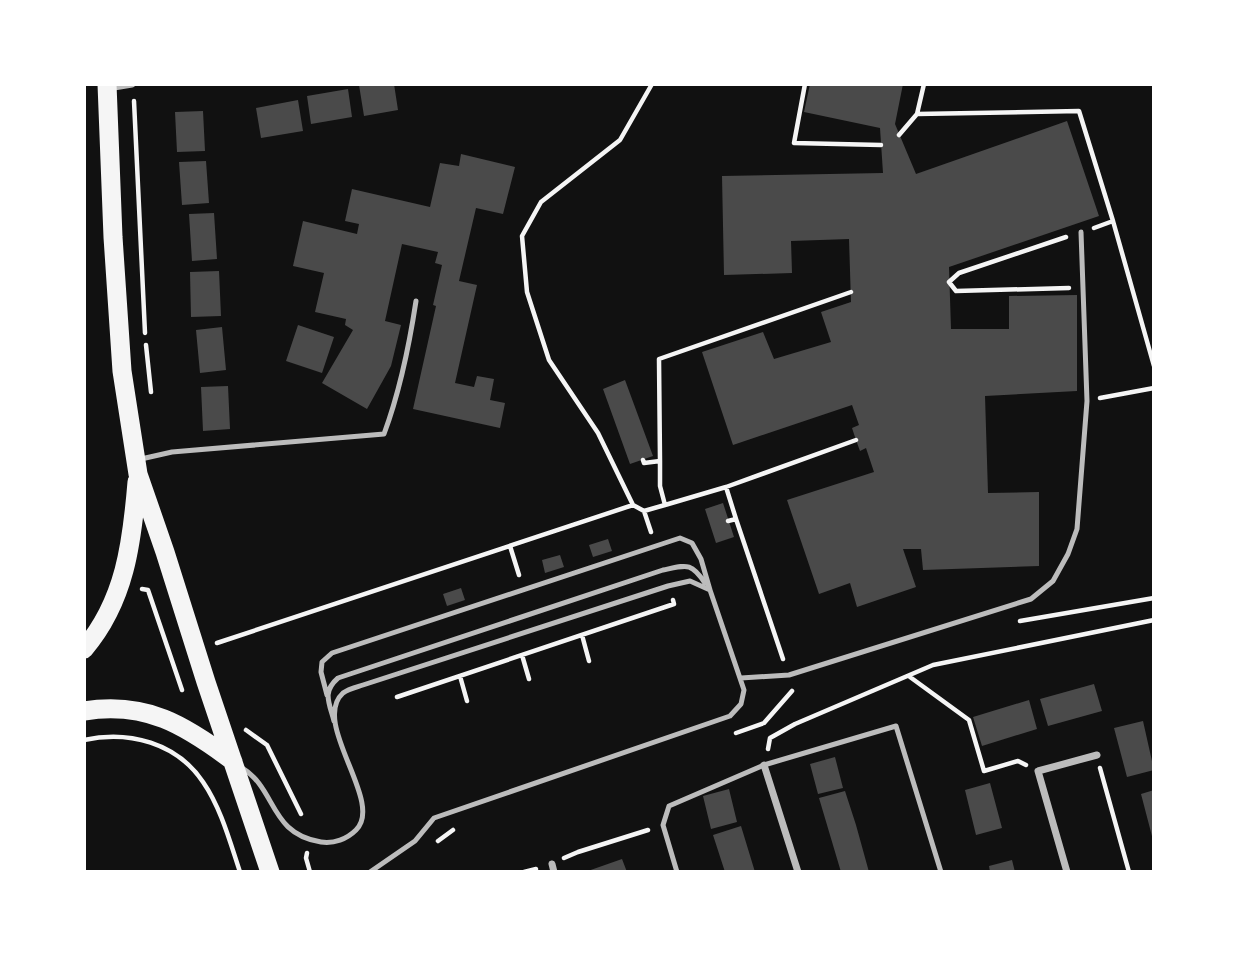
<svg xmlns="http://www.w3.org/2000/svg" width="1238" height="956" font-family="Merriweather,serif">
<rect width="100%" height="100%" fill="#111"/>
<path fill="#4a4a4a" d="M 394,84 L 398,110 L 364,116 L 359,85 Z
M 810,84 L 903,84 L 895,124 L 916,174 L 1067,121 L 1099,216 L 949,267 L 951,329 L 1009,329 L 1009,296 L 1077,295 L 1077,391 L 985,396 L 988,493 L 1039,492 L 1039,566 L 923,570 L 921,549 L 903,549 L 916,587 L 857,607 L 850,583 L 819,594 L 787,500 L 874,472 L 866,448 L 860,451 L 856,440 L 852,428 L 859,425 L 852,405 L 733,445 L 702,352 L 763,332 L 774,359 L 831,342 L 821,312 L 851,302 L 849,239 L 791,241 L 792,273 L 724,275 L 722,176 L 883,173 L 880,128 L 804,112 Z
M 348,89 L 352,117 L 311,124 L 307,96 Z
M 298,100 L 303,131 L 261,138 L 256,108 Z
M 203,111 L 205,151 L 177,152 L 175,112 Z
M 461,154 L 515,167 L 503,214 L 476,208 L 459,281 L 477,285 L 455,383 L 474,387 L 477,376 L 494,379 L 490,400 L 505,403 L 500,428 L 413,409 L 436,306 L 433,305 L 442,265 L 435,263 L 438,252 L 402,244 L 385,321 L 401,325 L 391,366 L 367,409 L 322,383 L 353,330 L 345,325 L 346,319 L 315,312 L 324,273 L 293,266 L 303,221 L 357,234 L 359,224 L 345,221 L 352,189 L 430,207 L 440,163 L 459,166 Z
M 206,161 L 209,203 L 182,205 L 179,162 Z
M 214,213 L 217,259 L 192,261 L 189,214 Z
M 219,271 L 221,316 L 191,317 L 190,272 Z
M 298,325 L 334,337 L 322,373 L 286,361 Z
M 222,327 L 226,370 L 200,373 L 196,330 Z
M 625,380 L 653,456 L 630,464 L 603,389 Z
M 228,386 L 230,429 L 203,431 L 201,387 Z
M 723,503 L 734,537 L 716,543 L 705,509 Z
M 608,539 L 612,551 L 593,557 L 589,545 Z
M 560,555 L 564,567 L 545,573 L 542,560 Z
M 461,588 L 465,600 L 447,606 L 443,594 Z
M 1094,684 L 1102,711 L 1048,726 L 1040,699 Z
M 1029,700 L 1037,729 L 982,746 L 973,717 Z
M 1143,721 L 1154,770 L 1127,777 L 1114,728 Z
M 835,757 L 843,788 L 818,794 L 810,764 Z
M 990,783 L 1002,828 L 976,835 L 965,790 Z
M 729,789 L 737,822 L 711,829 L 703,796 Z
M 1154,790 L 1154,840 L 1153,840 L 1141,794 Z
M 845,791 L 856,825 L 869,872 L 841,872 L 819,798 Z
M 741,826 L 755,872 L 725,872 L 713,835 Z
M 622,859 L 627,872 L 585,872 Z
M 1012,860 L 1015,872 L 990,872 L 989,866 Z"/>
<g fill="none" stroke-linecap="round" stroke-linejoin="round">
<path stroke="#f5f5f5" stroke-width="4.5" d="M 805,84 L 794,143 L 881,145
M 924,84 L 917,114 L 1079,111 L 1113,221 L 1094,228
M 134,101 L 145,333
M 899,135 L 917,114
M 1113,221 L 1154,366
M 1066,237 L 959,273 L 949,282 L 956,291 L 1069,288
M 146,345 L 151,392
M 1100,398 L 1154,388
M 643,460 L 644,463 L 660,461 L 660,486 L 665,505 L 726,487 L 736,519
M 660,461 L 659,359 L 851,292
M 726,487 L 856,440
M 633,505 L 598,433 L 549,360 L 527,292 L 522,236 L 541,202 L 620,140 L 652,84
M 644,511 L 651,532
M 728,521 L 736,519 L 783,659
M 510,546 L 519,575
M 142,589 L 148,590 L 182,690
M 1020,621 L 1154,598
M 582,635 L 589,661
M 217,643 L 633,505 L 644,511 L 665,505
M 522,655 L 529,679
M 460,676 L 467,701
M 910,677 L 969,720 L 984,771 L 1018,761 L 1026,765
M 397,697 L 674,604 L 673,600
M 246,730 L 267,745 L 301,814
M 736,733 L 764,723 L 792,691
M 84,740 C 129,730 177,743 203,782 C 221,808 230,842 240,872
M 768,749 L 770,738 L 795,724 L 933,665 L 1154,620
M 1100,768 L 1129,872
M 438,841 L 453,830
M 307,853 L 306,858 L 310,872
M 564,858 L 578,852 L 648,830
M 524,872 L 536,869"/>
<path stroke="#bcbcbc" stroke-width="5" d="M 141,459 L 172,452 L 384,434 C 400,391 409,347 416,301
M 741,678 L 789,675 L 1031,599 L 1053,581 L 1068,554 L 1077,529 L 1087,401 L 1081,232
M 327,695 L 321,672 L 322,662 L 332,653 L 680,538 L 692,543 L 701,559 L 710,590
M 334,721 C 329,702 322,692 338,678 L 663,570 C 687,565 691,562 705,583
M 242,768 C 277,789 269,834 321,842 C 334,844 347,839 356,830 C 385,802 310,723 343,693 C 348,689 357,687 363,685 L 668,586 L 690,581 L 710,590 L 744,690 L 741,704 L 730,716 L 434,818 L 415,841 L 370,872
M 677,872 L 663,825 L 669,806 L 764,765 L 896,726 L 941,872"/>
<path stroke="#bcbcbc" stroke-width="7" d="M 108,88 L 132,84
M 764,765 L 798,872
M 552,864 L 554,872
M 1067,872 L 1038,771 L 1097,755"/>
<path stroke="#f5f5f5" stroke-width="19" d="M 107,84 L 113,237 L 122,371 L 138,474 L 165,552 L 206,682 L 270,872
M 84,649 C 125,601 132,543 137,482
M 84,711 C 146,701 185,725 233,761"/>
</g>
<rect width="1238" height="956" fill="none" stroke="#ffffff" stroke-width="172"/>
</svg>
